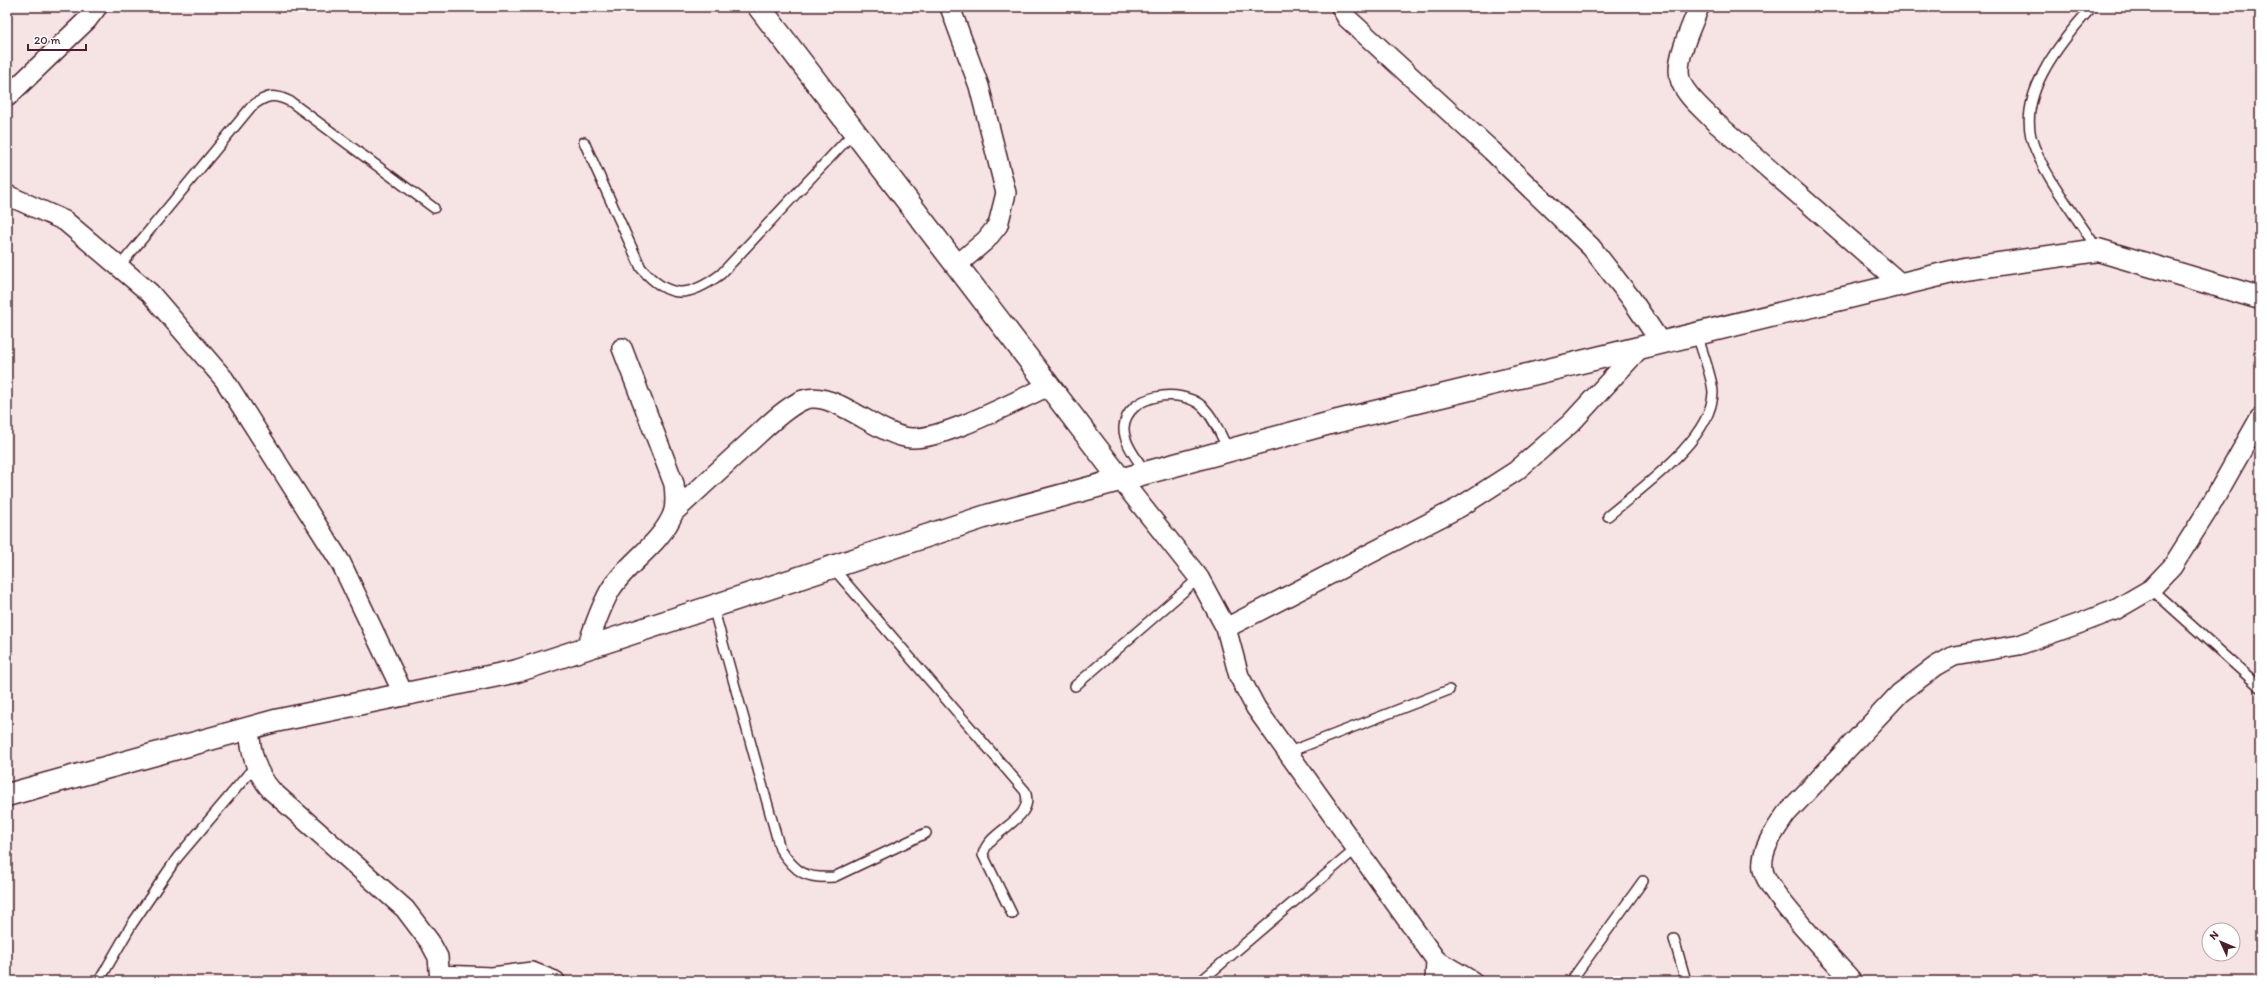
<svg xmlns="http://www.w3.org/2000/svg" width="2267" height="988" font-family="Itim,sans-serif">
<rect width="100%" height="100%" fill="#f6e4e4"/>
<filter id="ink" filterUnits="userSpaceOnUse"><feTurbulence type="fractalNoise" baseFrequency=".025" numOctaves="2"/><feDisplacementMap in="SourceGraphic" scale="8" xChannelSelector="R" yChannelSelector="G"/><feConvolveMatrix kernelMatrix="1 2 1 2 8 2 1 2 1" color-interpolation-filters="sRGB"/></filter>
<g filter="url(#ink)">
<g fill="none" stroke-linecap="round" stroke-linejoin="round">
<g stroke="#4a1f2b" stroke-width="12">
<path id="lane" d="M 2092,7 C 2063,39 2020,90 2031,137 C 2040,171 2078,219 2098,250
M 584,142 L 641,268 C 669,300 689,298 721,274 L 854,132
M 119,267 L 251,107 C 266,95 274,93 291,102 L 434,208
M 1146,473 C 1138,460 1123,443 1124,427 C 1127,394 1180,387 1202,406 C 1214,417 1221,436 1229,451
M 1608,516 C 1642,487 1711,440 1713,393 C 1713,379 1701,349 1697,334
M 833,568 L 1025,791 C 1037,820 987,830 983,855 L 1012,914
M 2151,589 L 2260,687
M 713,607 L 780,849 C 796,873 806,879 834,877 L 926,833
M 1075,686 L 1199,578
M 1289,752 L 1449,690
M 1674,939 L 1686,981
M 99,981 L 132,924 L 177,858 L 255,766
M 1201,981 L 1357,848
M 1571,981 L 1643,881"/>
</g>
<g stroke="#4a1f2b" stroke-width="22">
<path id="street" d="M 950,7 L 979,86 L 1006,193 L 998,225 L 986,240 L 957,265
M 1341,7 L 1347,18 L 1492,151 L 1591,247 L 1630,297 L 1661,343
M 1699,7 C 1692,26 1673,62 1681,82 C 1687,97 1704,110 1715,122 L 1901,284
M 7,97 L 87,20 L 97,7
M 7,195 L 65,221 L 150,293 L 224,379 L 341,563 L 404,695
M 1121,480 L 1199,578 L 1226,628 L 1239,676 L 1256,708 L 1436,960 L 1472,981
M 673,513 C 700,488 726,464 753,439 C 766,427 786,407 803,400 C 833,388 878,436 911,438 C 943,440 1017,400 1049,386
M 1226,628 L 1460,507 L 1516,471 L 1571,423 L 1640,348
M 586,649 C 594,629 600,607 611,589 C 628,562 660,545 673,514 C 676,505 675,493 674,484 L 622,348
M 249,729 C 251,753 255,772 272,791 L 405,909 L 430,942 L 438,957 L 440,981
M 441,975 L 492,977 L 532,972 L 555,981
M 1435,981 L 1436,960
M 1852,981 C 1835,961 1765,891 1763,869 C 1760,850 1776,829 1786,814 L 1900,693 L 1936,666 L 1954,656 L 2019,645 L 2078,624 L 2115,610 L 2151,589 L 2172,567 L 2208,510 L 2260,418"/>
</g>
<g stroke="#4a1f2b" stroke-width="25">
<path id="secondary" d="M 759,7 L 1121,480
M 7,795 L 275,721 L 517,671 L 990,515 L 1334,422 L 1964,269 L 2098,250 L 2260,298"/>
</g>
<use href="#lane" stroke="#fff" stroke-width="9"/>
<use href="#street" stroke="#fff" stroke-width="19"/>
<use href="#secondary" stroke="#fff" stroke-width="22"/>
</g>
</g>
<rect width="2267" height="988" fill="none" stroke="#fff" stroke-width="24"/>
<rect x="12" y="12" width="2243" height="964" fill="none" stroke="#4a1f2b" stroke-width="1.5" filter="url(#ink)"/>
<g transform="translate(2221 942) rotate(314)"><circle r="19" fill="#ffffff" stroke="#b7a5aa"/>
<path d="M0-3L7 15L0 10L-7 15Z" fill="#4a1f2b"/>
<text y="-6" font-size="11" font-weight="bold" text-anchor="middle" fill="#4a1f2b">N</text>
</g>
<path d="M28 44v6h58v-6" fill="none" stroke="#4a1f2b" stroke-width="2"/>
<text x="34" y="44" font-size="12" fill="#4a1f2b" stroke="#ffffff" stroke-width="3" paint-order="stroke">20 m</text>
</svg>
